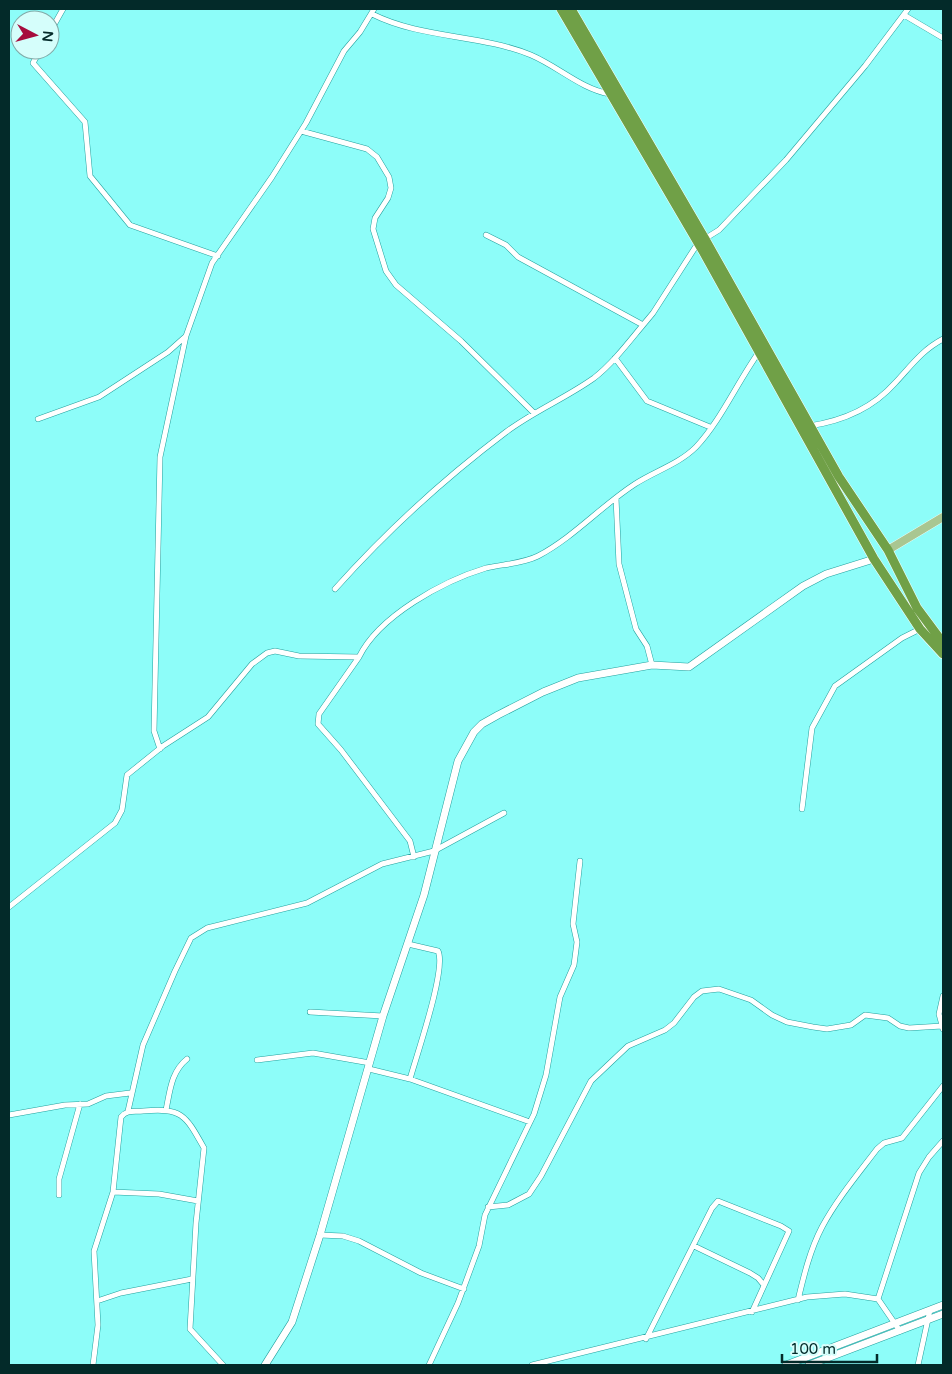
<svg xmlns="http://www.w3.org/2000/svg" width="952" height="1374" font-family="'Varela Round',sans-serif">
<rect width="100%" height="100%" fill="#8dfdf9"/>
<g fill="none" stroke-linecap="round" stroke-linejoin="round">
<g stroke="#23a19e" stroke-width="6">
<path id="street" d="M 372,14 C 422,39 480,34 531,55 C 559,67 581,89 610,94
M 904,15 L 943,38
M 50,32 L 63,9
M 40,50 L 33,63 L 85,122 L 90,176 L 130,225 L 218,256
M 301,131 L 367,149 L 377,157 L 389,177 L 391,188 L 388,198 L 375,218 L 373,229 L 386,271 L 396,285 L 461,341 L 534,413
M 486,235 L 506,245 L 518,257 L 643,325 L 653,313 L 698,243 L 719,230 L 786,160 L 865,66 L 908,9
M 615,358 L 647,401 L 710,427
M 38,419 L 99,397 L 168,352 L 186,336 L 212,263 L 272,177 L 306,123 L 344,51 L 360,32 L 374,9
M 809,426 C 843,421 872,409 895,383 C 911,366 922,350 943,339
M 616,498 L 619,564 L 636,629 L 647,646 L 652,665
M 335,589 C 386,532 445,478 506,432 C 534,411 566,398 594,378 C 613,363 628,343 643,325
M 359,657 L 319,714 L 318,724 L 341,750 L 410,841 L 414,857
M 160,749 L 154,731 L 160,457 L 186,336
M 802,809 L 812,728 L 835,686 L 902,638 L 920,629
M 9,907 L 115,823 L 122,810 L 127,775 L 163,746 L 208,717 L 252,664 L 267,653 L 275,651 L 299,656 L 359,657 C 379,616 443,581 486,568 C 503,564 522,564 538,556 C 574,537 601,506 635,484 C 655,471 679,464 696,447 C 720,422 738,381 759,352
M 408,944 L 438,951 C 447,968 416,1057 410,1079
M 310,1012 L 383,1016
M 943,1029 L 939,1014 L 943,996
M 257,1060 L 313,1053 L 370,1063
M 369,1069 L 410,1079 L 530,1122
M 166,1110 C 170,1091 171,1072 187,1059
M 128,1111 L 143,1045 L 175,971 L 191,938 L 207,928 L 307,903 L 382,864 L 434,851 L 504,813
M 9,1115 L 65,1105 L 88,1104 L 106,1096 L 130,1093
M 113,1192 L 159,1194 L 198,1201
M 59,1195 L 59,1179 L 80,1104
M 488,1207 L 508,1205 L 529,1194 L 541,1176 L 591,1081 L 628,1046 L 665,1030 L 674,1023 L 694,997 L 702,991 L 719,989 L 751,1000 L 772,1015 L 787,1022 L 813,1027 L 827,1029 L 851,1025 L 865,1015 L 888,1018 L 900,1026 L 909,1028 L 942,1026
M 320,1235 L 343,1236 L 359,1241 L 421,1273 L 464,1289
M 694,1246 L 750,1273 L 758,1278 L 763,1284
M 798,1300 C 804,1275 810,1250 822,1227 C 837,1199 858,1174 877,1149 L 884,1143 L 902,1138 L 943,1086
M 97,1301 L 121,1293 L 192,1279
M 900,1331 L 878,1299 L 919,1173 L 929,1157 L 943,1141
M 646,1339 L 712,1208 L 718,1201 L 781,1226 L 789,1231 L 752,1312
M 93,1365 L 98,1325 L 94,1251 L 113,1192 L 121,1117 C 128,1109 134,1112 143,1111 C 182,1108 185,1114 204,1148 L 196,1223 L 190,1329 L 223,1365
M 429,1365 L 458,1303 L 479,1246 L 485,1215 L 534,1114 L 546,1075 L 560,997 L 574,965 L 577,942 L 573,924 L 580,861
M 532,1365 L 807,1297 L 845,1294 L 878,1299
M 918,1365 L 930,1310"/>
</g>
<g stroke="#23a19e" stroke-width="8">
<path id="secondary" d="M 265,1365 L 292,1322 L 320,1235 L 383,1016 L 424,895 L 458,761 L 474,732 L 482,724 L 498,715 L 543,692 L 578,678 L 652,665 L 689,667 L 803,586 L 826,574 L 874,559
M 786,1365 L 943,1305
M 809,1365 L 943,1314"/>
</g>
<g stroke="#fff" stroke-width="9">
<path id="primary" d="M 888,550 L 943,517"/>
</g>
<g stroke="#fff" stroke-width="10">
<path id="highway" d="M 561,9 L 704,253 L 874,559 L 920,629 L 943,654
M 571,9 L 705,239 L 839,477 L 888,550 L 917,608 L 943,643"/>
</g>
<use href="#street" stroke="#fff" stroke-width="5"/>
<use href="#secondary" stroke="#fff" stroke-width="7"/>
<use href="#primary" stroke="#a9c691" stroke-width="8"/>
<use href="#highway" stroke="#70a047" stroke-width="9"/>
</g>
<rect width="952" height="1374" fill="none" stroke="#032a29" stroke-width="20"/>
<g transform="translate(35 35) rotate(96)"><circle r="24" fill="#d5fefb" stroke="#81a9a7"/>
<path d="M0-4L9 19L0 12L-9 19Z" fill="#a60c3d"/>
<text y="-8" font-size="14" font-weight="bold" text-anchor="middle" fill="#032a29">N</text>
</g>
<path d="M782 1354v8h95v-8" fill="none" stroke="#032a29" stroke-width="2.5"/>
<text x="790" y="1354" font-size="15" fill="#032a29" stroke="#d5fefb" stroke-width="4" paint-order="stroke">100 m</text>
</svg>
